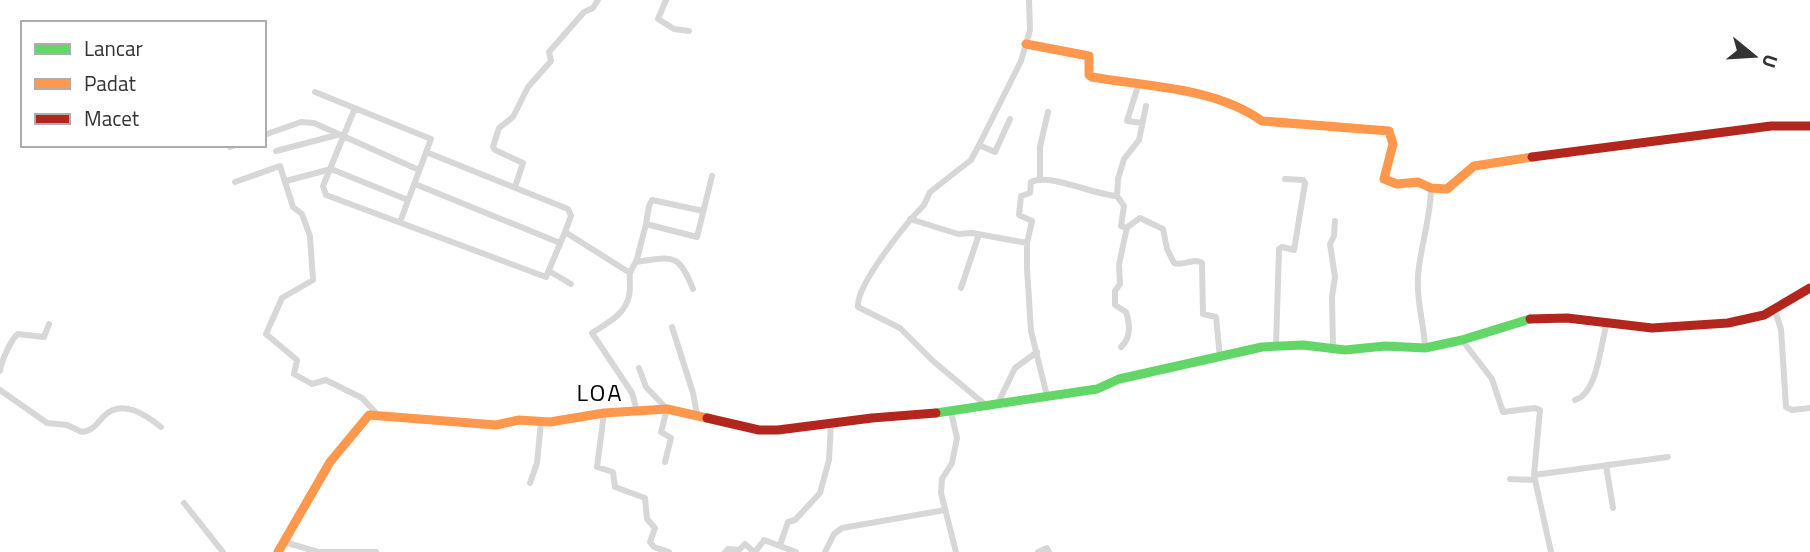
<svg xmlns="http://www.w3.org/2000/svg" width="1810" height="552" font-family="'Titillium Web',sans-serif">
<rect width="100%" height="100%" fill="#fff"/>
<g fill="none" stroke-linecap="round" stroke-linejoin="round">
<path stroke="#d7d7d7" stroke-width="6" d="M 666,0 L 658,19 L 674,29 L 689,31
M 1138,86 L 1127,121 L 1142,123
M 315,92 L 431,139 L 400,222
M 1146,106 L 1139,140 L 1124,159 L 1118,179 L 1117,196 L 1124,206 L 1121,226 L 1126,228 L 1140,218 L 1163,229 L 1167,249 L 1174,263 C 1184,267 1193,257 1202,263 L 1203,314 L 1216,317 L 1220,358
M 355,108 L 323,186 L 326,195 L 546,277 L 565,232 L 630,273 C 629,281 631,288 629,296 C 625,315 607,323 592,333 L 632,393 L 637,411
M 264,135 L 301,122 L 314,123 L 419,170
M 979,145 L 995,152 L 1010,119
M 230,147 L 236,145
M 276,151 L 337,135
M 426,152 L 568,209 L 571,216 L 565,232
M 1040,180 L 1040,147 L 1048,112
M 286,181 L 331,169 L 408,200
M 235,182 L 280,166 L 293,207 L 302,214 L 310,236 L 313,280 L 282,298 L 266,334 L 297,360 L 294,374 L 312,384 L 326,380 L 362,398 L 378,415
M 415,184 L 560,243
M 515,187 L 523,163 L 495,150 L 493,147 L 499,128 L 513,117 L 528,87 L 551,61 L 549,52 L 584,12 L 593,8 L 598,0
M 910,219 L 958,234 L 972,233 L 1027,243
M 646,224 L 649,206 L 652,200 L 703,211
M 636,262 C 673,257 678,252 693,289
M 549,271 L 571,284
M 630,273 L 637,259 L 646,224 L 697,237 L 712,176
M 961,288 L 979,234
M 1775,311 L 1781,329 L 1786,407 L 1792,410 L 1810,408
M 672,327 L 693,393 L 697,414 L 699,415
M 1462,340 L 1492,379 L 1503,412 L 1535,408 L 1540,410 L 1534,475 L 1551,552
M 1276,346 L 1279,249 L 1282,247 L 1294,250 L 1305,183 L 1303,180 L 1285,179
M 1121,347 C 1131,338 1130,324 1126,312 L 1115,305 L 1115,291 L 1120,284 L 1119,265 L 1127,227
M 1333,348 L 1332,297 L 1335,277 L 1330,244 L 1334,236 L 1335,221
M 1425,348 C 1424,324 1416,300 1418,276 C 1420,247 1431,218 1431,188
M 639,368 L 646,387 L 667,409 L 661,432 L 671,438 L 665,462
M 0,371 C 1,362 11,339 18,334 L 44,337 L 49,324
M 0,390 L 47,423 L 67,425 L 82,432 C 93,431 97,423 104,416 C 122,398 146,415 161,427
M 1047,396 L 1031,331 L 1027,268 L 1027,243 L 1032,221 L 1019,215 L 1021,196 L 1030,193 L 1031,182 C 1051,173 1094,195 1117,196
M 1575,400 C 1598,393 1600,345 1607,323
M 997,405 L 1015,368 L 1037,352
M 988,407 L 933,361 L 900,328 L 858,307 C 856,285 907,222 924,205 L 930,192 L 971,160 L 979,145 L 1021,61 L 1030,30 L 1029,0
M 951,412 L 957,438 L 952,463 L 942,479 L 941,493 L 956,552
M 604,413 L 597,467 L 613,472 L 615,487 L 645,498 L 647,519 L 655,528 L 650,542 L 654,547 L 669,552
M 1606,465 L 1613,508
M 1534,475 L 1668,457
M 1510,479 L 1534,480
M 530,483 L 537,463 L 541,422
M 184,503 L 223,552
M 284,542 L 318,552
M 780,545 L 788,522 L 795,520 L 820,493 L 829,460 L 831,423
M 321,552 L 376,552
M 725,552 L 728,549 L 739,550 L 745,544 L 754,552
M 755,552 L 764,540 L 796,552
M 825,552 L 834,534 L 842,528 L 945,510
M 1038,552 L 1047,548 L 1049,552"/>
<path stroke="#63d668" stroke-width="9" d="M 936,413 L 1097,389 L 1119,379 L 1262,347 L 1303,345 L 1345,350 L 1385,346 L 1425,348 L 1462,340 L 1530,319"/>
<path stroke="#ff974d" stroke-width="9" d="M 1026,44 L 1089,56 L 1089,75 L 1092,77 C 1148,87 1215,87 1262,121 L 1389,131 L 1393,144 L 1384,179 L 1397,184 L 1418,182 L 1431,188 L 1447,189 L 1474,166 L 1532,157
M 278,552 L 330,462 L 369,415 L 496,425 L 519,420 L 550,422 L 604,413 L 667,409 L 707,418"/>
<path stroke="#b3261e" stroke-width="9" d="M 1532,157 L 1771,126 L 1810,126
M 1530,319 L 1567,318 L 1652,328 L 1728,323 L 1764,315 L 1810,288
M 707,418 L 759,430 L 778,430 L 872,418 L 936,413"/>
</g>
<g text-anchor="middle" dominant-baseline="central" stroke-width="7" stroke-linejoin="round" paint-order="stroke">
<g font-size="24" letter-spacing="2" fill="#000" stroke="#fff">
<text x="600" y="392">LOA</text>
</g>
</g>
<rect x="21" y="21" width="245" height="126" fill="#ffffff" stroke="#adadad" stroke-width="2"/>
<rect x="35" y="44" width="35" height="10" fill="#63d668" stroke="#adadad" stroke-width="2"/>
<text x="84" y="56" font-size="21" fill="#333333">Lancar</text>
<rect x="35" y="79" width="35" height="10" fill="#ff974d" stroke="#adadad" stroke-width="2"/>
<text x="84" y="91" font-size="21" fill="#333333">Padat</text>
<rect x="35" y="114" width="35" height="10" fill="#b3261e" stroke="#adadad" stroke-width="2"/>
<text x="84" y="126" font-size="21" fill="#333333">Macet</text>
<g transform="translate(1754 56) rotate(108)" stroke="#ffffff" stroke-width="5" paint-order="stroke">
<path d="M0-5L12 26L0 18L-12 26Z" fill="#333333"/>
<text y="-10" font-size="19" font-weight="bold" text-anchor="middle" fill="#333333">U</text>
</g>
</svg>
